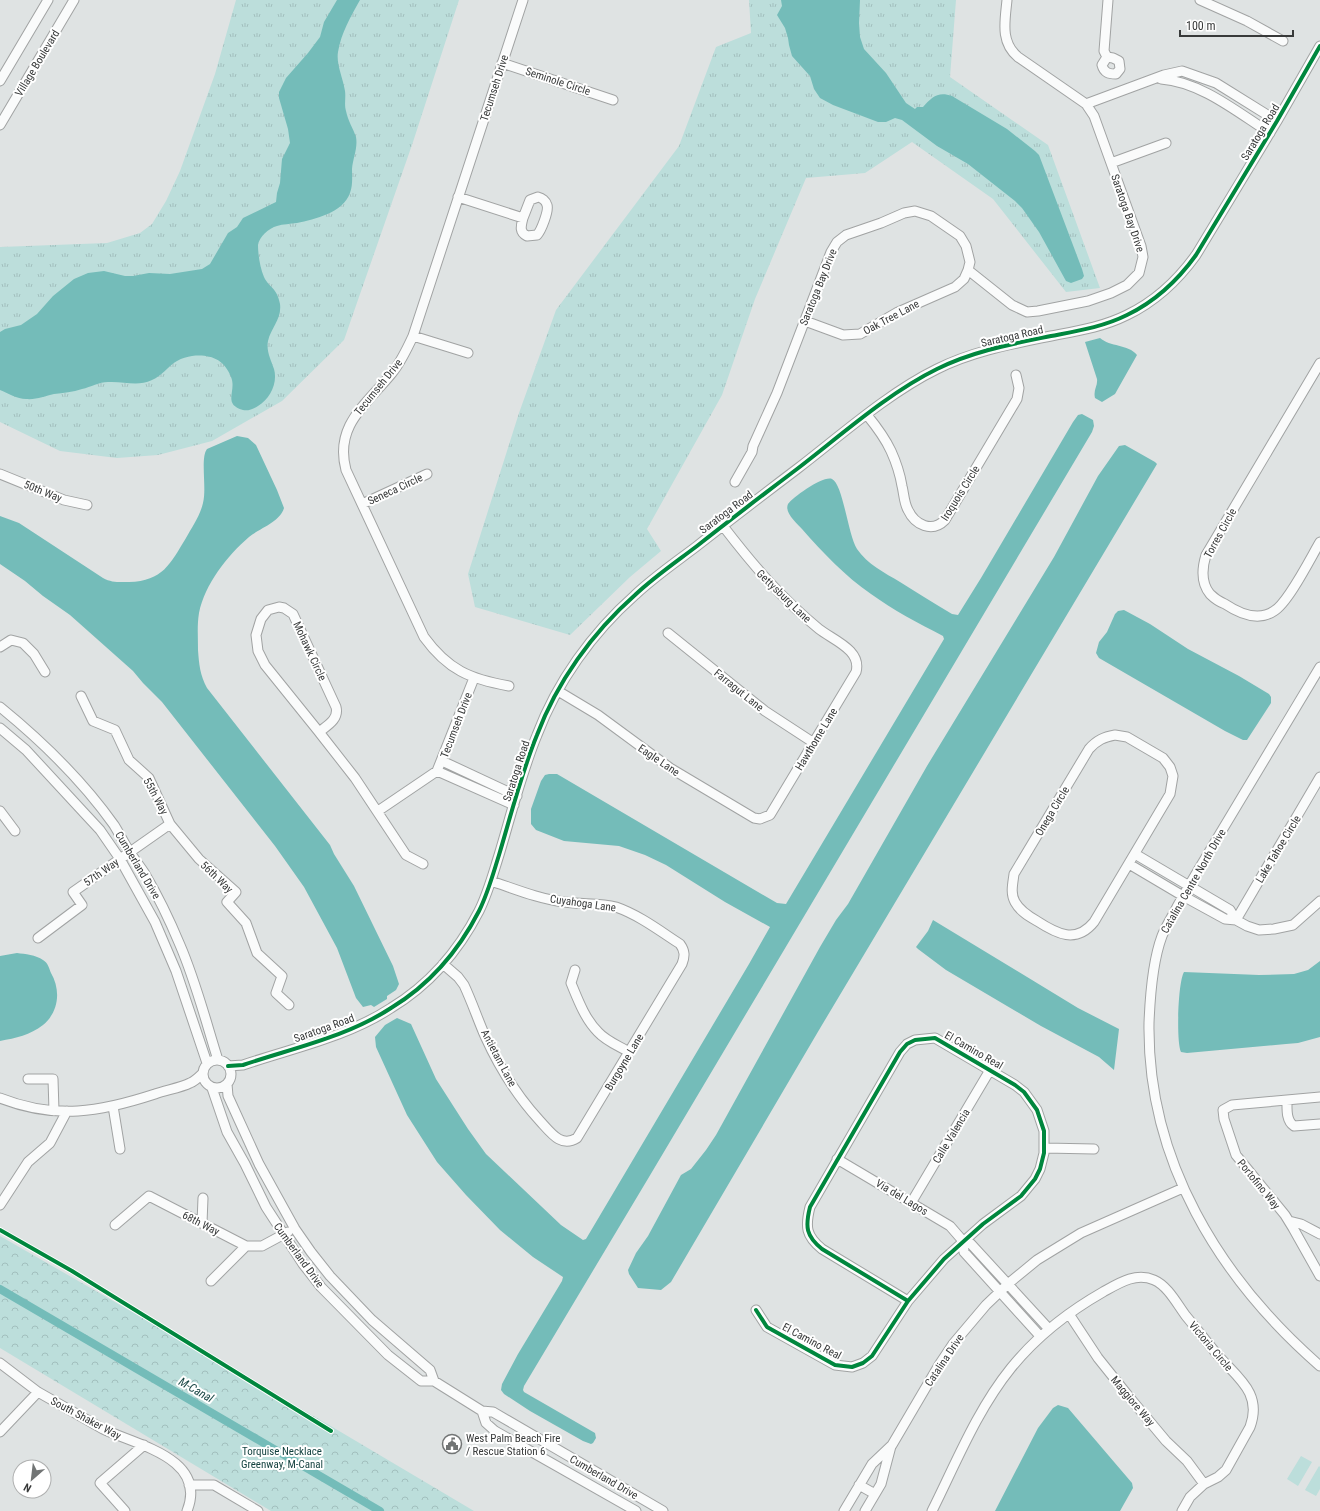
<svg xmlns="http://www.w3.org/2000/svg" width="1320" height="1511" viewBox="0 0 1320 1511" font-family="'Roboto Condensed',sans-serif">
<style>
.grass{fill:url(#grass-tufts)}
.park{fill:url(#park-crowns)}
.pitch{fill:#bcdedb}
.water{fill:#74bcb9}
.lines{fill:none;stroke-linecap:round;stroke-linejoin:round}
.canal{stroke:#74bcb9;stroke-width:8}
.minor-casing{stroke:#a1a3a3;stroke-width:11}
.minor{stroke:#fafbfb;stroke-width:9}
.cycleway-casing{stroke:#fff;stroke-width:6}
.cycleway{stroke:#00873e;stroke-width:4}
.labels{text-anchor:middle;stroke-width:4;stroke-linejoin:round;paint-order:stroke}
.street-label{font-size:11px;fill:#383a3a;stroke:#fff}
.poi-label{font-size:11px;fill:#383a3a;stroke:#fff;text-anchor:start}
.park-label{font-size:11px;fill:#103f3d;stroke:#fff}
.water-label{font-size:12px;font-style:italic;fill:#1a4745;stroke:#fff}
</style>
<defs>
<pattern id="grass-tufts" width="24" height="20" patternUnits="userSpaceOnUse"><rect width="24" height="20" fill="#bcdedb"/><path d="M3 7l-1-3M5 7V3M7 7l1-3M15 17l-1-3M17 17v-4M19 17l1-3" fill="none" stroke="#a2bfbd"/></pattern>
<pattern id="park-crowns" width="20" height="18" patternUnits="userSpaceOnUse"><rect width="20" height="18" fill="#bcdedb"/><path d="M2 6a3 3 0 1 1 6 0M12 15a3 3 0 1 1 6 0" fill="none" stroke="#a2bfbd"/></pattern>
</defs>
<rect width="100%" height="100%" fill="#dfe3e3"/>
<path class="grass" d="M236,0h223l-46,142 -69,198 -62,61 -70,40 -54,14 -41,3 -57,-7 -60,-29v-175l107,-4 33,-10 12,-9 14,-23 14,-30 35,-97z
M749,0h207l-6,77 98,68 52,143 -34,4 -73,-93 -81,-57 -47,31 -59,5 -51,121 -33,96 -75,134 14,22 -31,26 -60,58 -95,-28 -7,-33 51,-161 37,-103 123,-164 37,-99 35,-14z"/>
<path class="park" d="M0,1236l329,189 145,86h-203l-271,-163z"/>
<path class="pitch" d="M1301,1456l11,6 -14,24 -11,-7z
M1319,1466l1,1v22l-4,7 -11,-6z"/>
<path class="water" d="M337,0h23c-9,16 -19,33 -22,52 -2,12 5,26 7,39 1,7 -1,13 1,20 2,10 7,17 10,26 2,11 -3,21 -4,32 0,8 1,16 -2,24 -7,20 -35,26 -53,30 -7,1 -14,1 -20,3 -8,2 -18,11 -19,19 0,9 2,23 6,32 5,11 13,10 16,27 2,15 -9,24 -12,37 -2,10 3,19 6,28 4,14 -4,30 -16,37 -5,3 -10,5 -15,4 -21,-6 -6,-19 -12,-33 -7,-18 -21,-23 -39,-21 -5,1 -10,2 -15,5 -9,5 -15,15 -25,19 -15,7 -28,1 -44,2 -9,0 -17,5 -26,7 -9,3 -19,4 -28,5 -9,2 -18,6 -28,5 -9,0 -18,-6 -26,-9v-58l5,-3 16,-4 16,-11 16,-18 21,-17 14,-6 16,-2 21,5h8l16,-3 21,1 32,-5 8,-5 18,-31 9,-6 6,-9 33,-16 1,-9 3,-10 2,-24 8,-16 -2,-14 -9,-31v-6l7,-14 22,-25 12,-16 4,-15z
M781,0h79l-1,23 1,14 4,12 22,24 20,30 9,6 2,-2h6c9,-10 15,-16 29,-11l55,33 28,22 4,4 43,114 2,7 -2,3 -11,4 -5,-2 -27,-49 -17,-24 -7,-7 -47,-37 -31,-18 -35,-26 -7,-2 -9,4h-8l-45,-17 -13,-7 -6,-9 -4,-13 -18,-20 -3,-11 -1,-7 -3,-10 -8,-13 5,-9z
M1100,338c10,9 28,6 37,17l-22,39 -13,8 -7,-4c-2,-8 3,-12 2,-19l-12,-37z
M1082,414l11,6 1,6 -2,6 -440,740 -128,214 -1,4 1,2 71,41 1,5 -3,5 -2,1 -8,-3 -53,-30 -26,-17 -3,-4 1,-6 16,-30 44,-73 1,-4 -30,-20 -33,-27 -34,-35 -29,-33 -30,-47 -31,-68 -1,-10 10,-12 12,-7 14,6 25,55 32,50 18,25 75,71 22,15 3,-1 163,-275 21,-37 -45,-25 -59,-37 -21,-10 -26,-9 -55,-5 -28,-11 -5,-6v-15l10,-28 4,-6 4,-1h8l220,129 9,1 158,-265 -1,-3c-25,-13 -50,-26 -72,-42 -26,-18 -48,-41 -69,-65 -5,-6 -18,-16 -14,-25 5,-7 36,-29 44,-25 11,5 16,56 25,70 10,15 28,24 43,33 17,11 34,21 52,32l6,1 23,-37 92,-156 5,-7z
M237,436l11,2 8,7 21,45 7,18c-4,14 -24,20 -35,29 -22,19 -44,47 -50,76 -2,12 -1,24 -1,37 1,14 2,25 9,38l123,157 4,9 20,32 39,80 6,18 -3,6 -9,6v3l-13,8 -3,-2 -8,2 -7,-9 -19,-50 -33,-61 -29,-41 -113,-144 -19,-19 -10,-12 -63,-56 -27,-19 -18,-15 -25,-17v-48l19,7 84,55c9,5 17,4 26,4 34,-1 41,-18 57,-44 6,-11 14,-22 17,-35 4,-15 -3,-45 4,-54z
M1125,445l30,17 2,2 -338,566 -148,252 -10,8 -23,-2 -9,-14 -1,-4 8,-17 12,-17 33,-61 10,-6 15,-19 10,-15 104,-188 16,-27 12,-16 79,-138 127,-209 44,-81 21,-30z
M1124,610l26,14 38,25 51,27 30,18 2,3v6l-24,37h-4l-18,-9 -126,-73 -3,-5 3,-11 8,-10 8,-18 3,-3z
M933,920l145,88 41,21 -5,41 -15,-13 -58,-31 -95,-56 -28,-21 -2,-2 12,-16z
M17,953c8,1 19,2 26,7 5,3 6,8 8,13 10,17 8,39 -8,52 -13,10 -27,13 -43,16v-85z
M1320,961v76l-22,6 -12,1 -99,9 -6,-1c-5,-10 -3,-70 3,-80l75,3 35,-1 14,-4z
M1058,1405l10,3 64,75 1,5 -13,23h-125l43,-83 15,-20z"/>
<g class="lines">
<path class="canal" d="M0,1289l380,222"/>
<defs>
<path id="minor" d="M1007,0c-2,21 -7,42 11,57l68,47 78,-29 18,-4 34,12 61,38
M1200,0l47,21 36,20
M1107,57l-3,-6 4,-51
M1107,57l6,1 6,3 1,8 -4,5c-7,0 -12,-1 -14,-9z
M502,63l111,37
M1161,79c40,3 76,33 109,54
M0,81l48,-81
M0,125l74,-125
M1111,163l55,-20
M458,197l65,21 7,-18 8,-3c4,1 8,4 9,8 2,6 -6,26 -10,30l-10,1c-8,-4 -6,-10 -4,-18
M968,270l44,35 15,7 11,-1 50,-10 23,-8 16,-8 12,-12 4,-16 -2,-11 -47,-130 -8,-12
M413,336l55,17
M1320,363l-114,192c-4,13 -5,28 4,39 4,4 10,8 15,10 15,10 33,18 49,7 14,-8 36,-52 46,-69
M867,415c9,11 18,23 24,36 5,11 9,23 11,35 2,8 2,17 6,24 7,15 24,23 37,10l72,-121 2,-11 -3,-13
M0,474l64,26 23,5
M735,482l17,-30 1,-6 24,-53 54,-141 6,-10 9,-7 35,-12 23,-10 11,-2 16,5 29,20 6,10 4,16 -2,8 -4,9 -9,8 -57,25 -38,22 -17,1 -38,-14
M362,504l65,-30
M279,607l5,1 9,6 43,93c3,12 -8,18 -17,25l-54,-67 -7,-14 -2,-16 5,-16 7,-9z
M668,633l97,78 49,32
M0,647l11,-7 12,3 11,11 11,18
M1320,667c-35,58 -70,116 -105,175 -13,22 -26,43 -38,65 -5,10 -11,19 -15,29 -9,24 -12,61 -13,87 -2,137 70,255 171,343
M509,686c-39,-7 -61,-16 -85,-49l-78,-167c-12,-45 21,-66 46,-97 9,-11 15,-24 21,-37l110,-336
M558,691l40,24 72,53 84,50 6,1 10,-4 86,-143c6,-22 -23,-32 -37,-43 -39,-32 -66,-64 -96,-103
M81,696l12,25 22,9 14,30 20,18 21,46 29,35 37,33 -9,10 19,21 11,30 25,23 -6,17 13,12
M0,707c43,35 82,73 114,118 5,8 10,18 15,26 5,8 11,15 16,23 13,22 25,47 35,71 16,37 26,77 38,115
M0,728l26,22 61,66 13,14 20,29 35,63 21,49 31,92
M319,732l36,46 51,77 17,9
M1115,735l12,2 36,21 7,9 3,9 -3,18 -76,128c-18,22 -37,12 -57,-1 -9,-5 -17,-10 -22,-19 -5,-9 -2,-19 -1,-28l75,-125c8,-9 15,-12 26,-14z
M442,761l75,35
M437,771l77,34
M0,811l15,20
M378,811l59,-40 37,-93
M1135,854l95,56 6,10
M1129,864l54,32 42,23 11,1 11,6 12,4 15,-1 19,-4 27,-24
M1236,920l84,-143
M38,938l44,-33 -9,-13 97,-68
M443,964l15,13 6,8c8,17 14,35 21,51 14,31 33,61 55,85 11,12 21,27 37,17l105,-174c3,-8 3,-13 -2,-20 -20,-13 -41,-29 -64,-37 -17,-5 -34,-2 -52,-5 -25,-3 -49,-13 -73,-21
M575,970l-4,13c7,17 14,36 27,49 8,9 21,14 31,20
M203 1074a14 14 0 1 1 28 0a14 14 0 1 1-28 0Z
M228,1066l15,-1c50,-17 104,-28 148,-57 38,-23 68,-58 88,-97 9,-18 14,-37 20,-56 12,-40 22,-81 38,-120 20,-53 55,-102 98,-140 19,-18 41,-33 62,-49 33,-26 67,-52 100,-77 43,-33 91,-76 140,-100 36,-18 75,-25 114,-33 26,-5 52,-9 76,-21 29,-14 51,-35 69,-60l81,-134 43,-75
M28,1079h25l1,32
M227,1084l1,12 31,68 36,65 16,23 19,24 42,44 58,50 4,11
M212,1088l15,44 18,32 21,43 37,57 18,23 67,68 33,26h13l48,30 11,1 170,99
M1320,1097l-88,8 -9,5 1,9 12,36 49,60 8,13 27,48
M0,1098c56,22 100,14 155,-4 11,-4 25,-6 35,-11 5,-2 9,-6 12,-9
M1287,1100c0,9 -1,21 7,26l26,-2
M113,1106l7,43
M1045,1148l49,1
M837,1159l113,67 13,15 8,3 78,85
M911,1203l79,-133
M0,1205l28,-43 22,-19 17,-32
M1289,1221l12,3 19,10
M202,1223l1,-25
M115,1225l34,-29 97,50h16l26,-14
M963,1241l1,11 76,84
M211,1281l35,-35
M756,1310l11,17 68,38 17,2 11,-4 9,-7 36,-55 36,-42 39,-35 38,-28 14,-17 5,-10 4,-16v-22l-7,-21 -13,-18 -9,-7 -80,-47 -20,2 -8,4 -7,8 -90,155c-5,20 -4,29 12,42l86,52
M1069,1314l29,44 32,40 36,43 21,20 17,23
M0,1363l38,29 65,37c33,16 105,29 84,82
M482,1411l4,12 9,8 141,80
M0,1432l38,-40
M189,1485h25l44,26
M859,1485l16,9
M125,1511l-25,-28 44,-38
M844,1511l28,-47 20,-19 47,-80 14,-21 33,-39 23,-22 28,-23 44,-27 102,-45
M865,1511l16,-27 10,-38
M932,1511c24,-48 45,-101 79,-143 25,-31 57,-56 92,-76 16,-9 33,-20 51,-12 14,6 23,24 32,36 10,12 20,25 30,37 20,24 47,39 34,74l-24,43 -8,7 -14,7 -14,13 -8,14"/>
</defs>
<use href="#minor" class="minor-casing"/>
<use href="#minor" class="minor"/>
<defs>
<path id="cycleway" d="M228,1066l15,-1c50,-17 104,-28 148,-57 38,-23 68,-58 88,-97 9,-18 14,-37 20,-56 12,-40 22,-81 38,-120 20,-53 55,-102 98,-140 19,-18 41,-33 62,-49 33,-26 67,-52 100,-77 43,-33 91,-76 140,-100 36,-18 75,-25 114,-33 26,-5 52,-9 76,-21 29,-14 51,-35 69,-60l81,-134 43,-75
M0,1230l72,41 259,160
M756,1310l11,17 68,38 17,2 11,-4 9,-7 36,-55 36,-42 39,-35 38,-28 14,-17 5,-10 4,-16v-22l-7,-21 -13,-18 -9,-7 -80,-47 -20,2 -8,4 -7,8 -90,155c-5,20 -4,29 12,42l86,52"/>
</defs>
<use href="#cycleway" class="cycleway-casing"/>
<use href="#cycleway" class="cycleway"/>
</g>
<defs>
<symbol id="civic-ring" viewBox="-11 -11 22 22"><circle r="9.5" fill="#fff" stroke="#727575" stroke-width="1.5"/><path d="M-.6-6.5H3V-4.5H.6V-3L4-1V1h2V6H-6V1h2V-1L-.6-3ZM-1.2 2.5V6h2.4V2.5Z" fill="#727575"/></symbol>
</defs>
<g fill-rule="evenodd">
<use href="#civic-ring" x="441" y="1433" width="22" height="22"/>
</g>
<g class="labels">
<g class="street-label">
<text transform="translate(37 63) rotate(-59)" y="4">Village Boulevard</text>
<text transform="translate(558 81) rotate(18)" y="4">Seminole Circle</text>
<text transform="translate(494 88) rotate(-72)" y="4">Tecumseh Drive</text>
<text transform="translate(1260 132) rotate(-59)" y="4">Saratoga Road</text>
<text transform="translate(1128 213) rotate(71)" y="4">Saratoga Bay Drive</text>
<text transform="translate(818 287) rotate(-68)" y="4">Saratoga Bay Drive</text>
<text transform="translate(891 317) rotate(-28)" y="4">Oak Tree Lane</text>
<text transform="translate(1012 336) rotate(-13)" y="4">Saratoga Road</text>
<text transform="translate(378 387) rotate(-51)" y="4">Tecumseh Drive</text>
<text transform="translate(395 489) rotate(-25)" y="4">Seneca Circle</text>
<text transform="translate(43 491) rotate(22)" y="4">50th Way</text>
<text transform="translate(960 493) rotate(-58)" y="4">Iroquois Circle</text>
<text transform="translate(726 512) rotate(-37)" y="4">Saratoga Road</text>
<text transform="translate(1220 533) rotate(-61)" y="4">Torres Circle</text>
<text transform="translate(784 596) rotate(44)" y="4">Gettysburg Lane</text>
<text transform="translate(310 651) rotate(65)" y="4">Mohawk Circle</text>
<text transform="translate(739 690) rotate(39)" y="4">Farragut Lane</text>
<text transform="translate(456 725) rotate(-69)" y="4">Tecumseh Drive</text>
<text transform="translate(816 739) rotate(-59)" y="4">Hawthorne Lane</text>
<text transform="translate(659 760) rotate(34)" y="4">Eagle Lane</text>
<text transform="translate(516 771) rotate(-72)" y="4">Saratoga Road</text>
<text transform="translate(156 796) rotate(62)" y="4">55th Way</text>
<text transform="translate(1052 811) rotate(-59)" y="4">Onega Circle</text>
<text transform="translate(1278 849) rotate(-59)" y="4">Lake Tahoe Circle</text>
<text transform="translate(138 865) rotate(59)" y="4">Cumberland Drive</text>
<text transform="translate(101 872) rotate(-35)" y="4">57th Way</text>
<text transform="translate(217 877) rotate(44)" y="4">56th Way</text>
<text transform="translate(1193 881) rotate(-60)" y="4">Catalina Centre North Drive</text>
<text transform="translate(583 903) rotate(8)" y="4">Cuyahoga Lane</text>
<text transform="translate(324 1028) rotate(-20)" y="4">Saratoga Road</text>
<text transform="translate(974 1050) rotate(30)" y="4">El Camino Real</text>
<text transform="translate(499 1058) rotate(62)" y="4">Antietam Lane</text>
<text transform="translate(624 1062) rotate(-59)" y="4">Burgoyne Lane</text>
<text transform="translate(951 1136) rotate(-59)" y="4">Calle Valencia</text>
<text transform="translate(1259 1184) rotate(51)" y="4">Portofino Way</text>
<text transform="translate(902 1197) rotate(31)" y="4">Via del Lagos</text>
<text transform="translate(201 1223) rotate(27)" y="4">68th Way</text>
<text transform="translate(299 1255) rotate(54)" y="4">Cumberland Drive</text>
<text transform="translate(812 1341) rotate(28)" y="4">El Camino Real</text>
<text transform="translate(1211 1346) rotate(50)" y="4">Victoria Circle</text>
<text transform="translate(944 1360) rotate(-56)" y="4">Catalina Drive</text>
<text transform="translate(1133 1401) rotate(50)" y="4">Maggiore Way</text>
<text transform="translate(86 1418) rotate(28)" y="4">South Shaker Way</text>
<text transform="translate(604 1477) rotate(30)" y="4">Cumberland Drive</text>
</g>
<g class="poi-label">
<text x="466" y="1442">West Palm Beach Fire<tspan x="466" dy="13">/ Rescue Station 6</tspan></text>
</g>
<g class="park-label">
<text x="282" y="1455">Torquise Necklace<tspan x="282" dy="13">Greenway, M-Canal</tspan></text>
</g>
<g class="water-label">
<text transform="translate(196 1390) rotate(30)" y="4">M-Canal</text>
</g>
</g>
<g transform="translate(32 1479) rotate(208)"><circle r="19" fill="#ffffff" stroke="#afb0b0"/>
<path d="M0-3L7 15L0 10L-7 15Z" fill="#727575"/>
<text y="-6" font-size="11" font-weight="bold" text-anchor="middle" fill="#383a3a">N</text>
</g>
<path d="M1180 30v6h113v-6" fill="none" stroke="#383a3a" stroke-width="2"/>
<text x="1186" y="30" font-size="12" fill="#383a3a" stroke="#ffffff" stroke-width="3" paint-order="stroke">100 m</text>
</svg>
